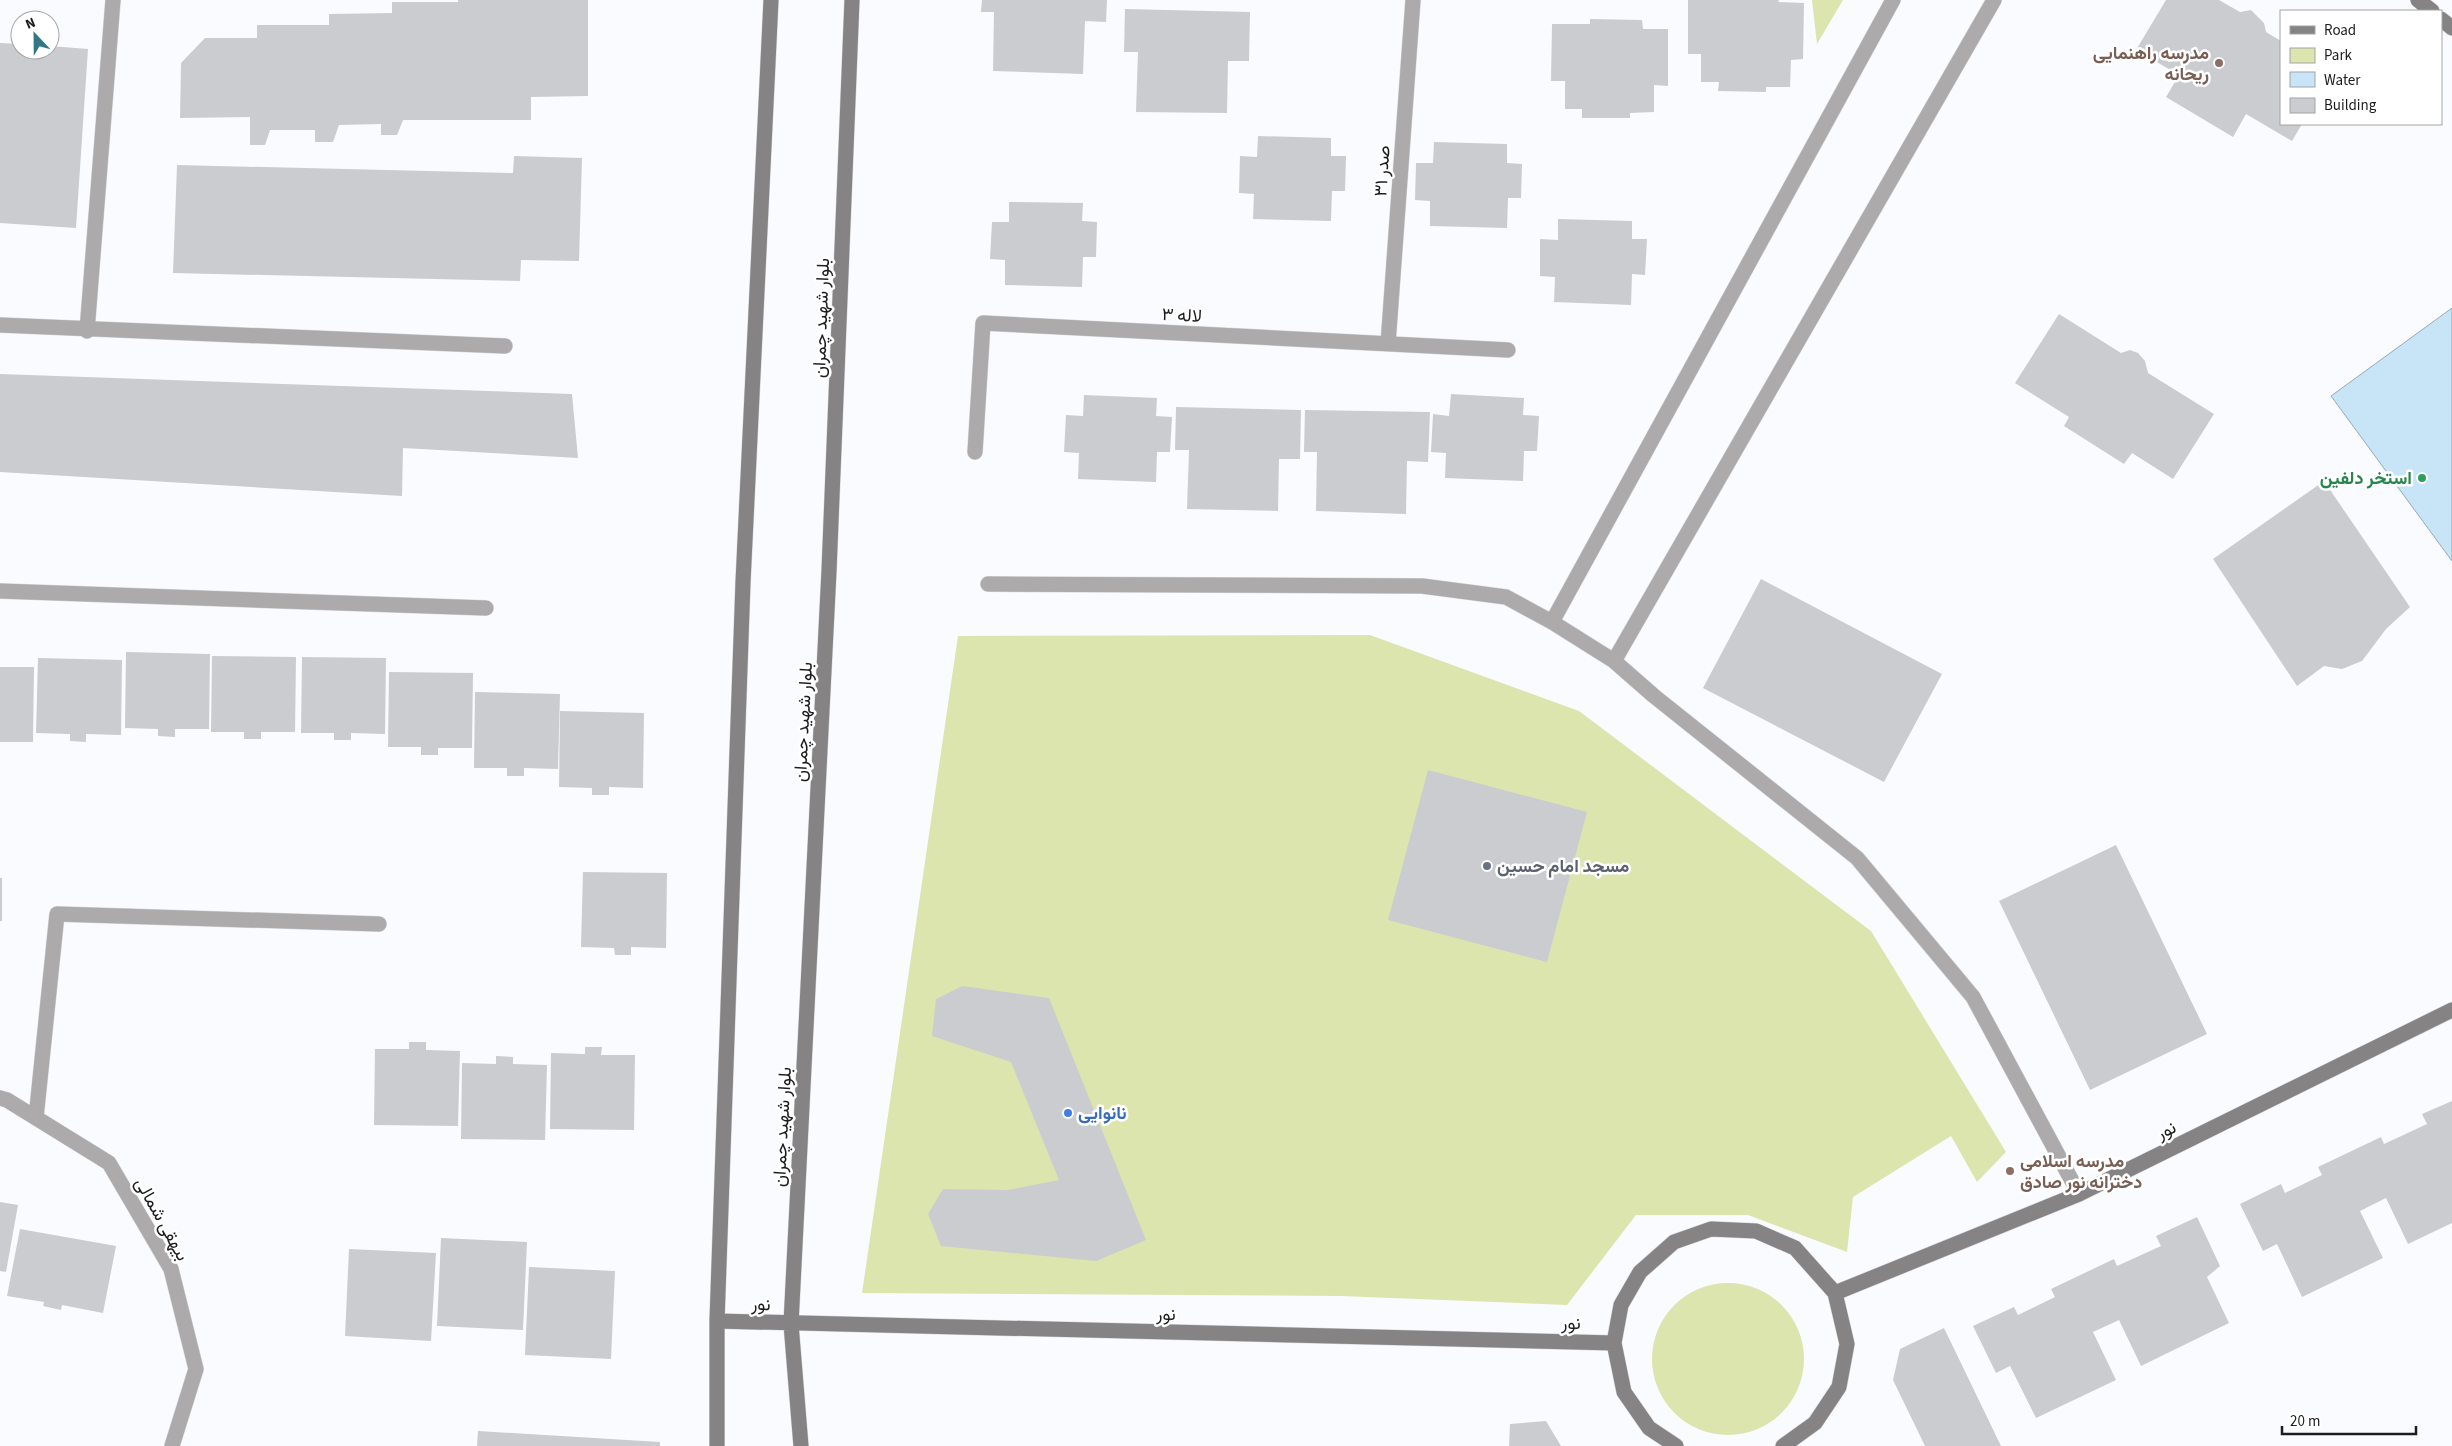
<svg xmlns="http://www.w3.org/2000/svg" width="2452" height="1446" viewBox="0 0 2452 1446" font-family="'Source Sans 3',Vazirmatn,sans-serif">
<style>
.green{fill:#dce5ae}
.water{fill:#c8e5f7;stroke:#94a9b6}
.building{fill:#caccd0}
.lines{fill:none;stroke-linecap:round;stroke-linejoin:round}
.street-casing{stroke:#d6d7db;stroke-width:16}
.secondary-casing{stroke:#d6d7db;stroke-width:16}
.street{stroke:#acaaaa;stroke-width:15}
.secondary{stroke:#858383;stroke-width:15}
.education-dot{fill:#8d6e63;stroke:#fff;stroke-width:2}
.leisure-dot{fill:#2e9e5b;stroke:#fff;stroke-width:2}
.worship-dot{fill:#6b7280;stroke:#fff;stroke-width:2}
.shop-dot{fill:#3f7fe0;stroke:#fff;stroke-width:2}
.labels{text-anchor:middle;stroke-width:5;stroke-linejoin:round;paint-order:stroke}
.education-label{font-size:18px;font-weight:bold;fill:#785e54;stroke:#fff;text-anchor:end}
.street-label{font-size:18px;fill:#1c1c1e;stroke:#fff}
.leisure-label{font-size:18px;font-weight:bold;fill:#27864d;stroke:#fff;text-anchor:end}
.worship-label{font-size:18px;font-weight:bold;fill:#5b616d;stroke:#fff;text-anchor:start}
.shop-label{font-size:18px;font-weight:bold;fill:#366cbe;stroke:#fff;text-anchor:start}
</style>
<rect width="100%" height="100%" fill="#f9fbff"/>
<path class="green" d="M1812,0h31l-26,44z
M1370,635l209,76 292,220 135,221 -29,30 -26,-46 -98,61 -6,55 -99,-37h-112l-69,90 -226,-9 -479,-3 96,-657z
M1652 1359a76 76 0 1 1 152 0a76 76 0 1 1-152 0Z"/>
<path class="water" d="M2452,308v253l-121,-165z"/>
<path class="building" d="M458,0h130v96l-57,1v23h-128l-6,15h-16v-11l-42,1 -6,17h-18v-12h-45l-5,15h-15v-28l-70,1 1,-55 24,-25h52v-13h72v-11l63,-1v-11h66z
M982,0h125l-1,22 -21,-1 -2,53 -90,-3 1,-59h-13z
M1688,0h91l-1,2 26,1 -1,56 -12,1 -1,27h-24v5l-48,-1 1,-9h-18v-28h-13z
M2166,0h53l21,12 11,-2 13,13 2,9 15,9v83h21l-10,17 -46,-27 -13,23 -67,-40 13,-22 -43,-25z
M1125,9l125,3 -1,49h-21l-1,52 -91,-1 2,-60h-14z
M1590,19l52,1 1,9h25v57l-14,-1v27l-24,1v5h-48v-9h-17v-28h-14l1,-57h38z
M0,43l20,1v6h30v-4l38,3 -12,179 -76,-5z
M1258,136l73,2v18h15l-1,35h-13l-1,30 -78,-2 1,-25 -15,-1 1,-37 17,1z
M1434,142l73,2v19l15,1 -1,34h-13l-1,30 -77,-2v-25l-15,-1 1,-37h17z
M514,156l68,2 -3,103 -58,-1 -1,21 -347,-8 4,-108 336,8z
M1009,202l74,1 -1,18 15,1 -1,35h-13l-1,30 -77,-2v-25l-15,-1 2,-37h17z
M1558,219l74,2v18h15l-2,36 -13,-1 -1,31 -77,-3 1,-25 -15,-1v-37l18,1z
M2059,314l62,39 9,-3 8,3 7,8 3,12 66,41 -41,65 -41,-26 -8,11 -60,-38 5,-9 -54,-34z
M0,374l572,20 6,64 -175,-10 -1,48 -402,-24z
M1451,394l73,4 -1,17 16,1 -2,35h-13l-1,30 -78,-3 1,-25 -15,-1 2,-38 16,2z
M1084,395l73,3 -1,18 16,1 -2,35h-13l-1,30 -78,-3 1,-26 -15,-1 2,-37 17,1z
M1176,407l125,3 -1,49h-21l-1,52 -91,-2 2,-59h-14z
M1305,410l125,2 -2,50 -21,-1 -1,53 -90,-3 1,-59h-13z
M2324,481l86,126 -24,22 -24,32 -20,8 -18,-3 -27,20 -84,-127z
M1761,579l181,95 -58,108 -181,-94z
M126,652l84,2 -1,75h-34v8l-17,-1v-7l-33,-1z
M212,656l84,1 -1,75h-34v7h-17v-7h-33z
M302,657l84,1 -1,76 -34,-1v7h-17v-7h-33z
M38,658l84,2 -1,75 -35,-1v8l-16,-1v-7l-34,-1z
M0,667h34l-1,75h-33z
M389,672l84,1 -1,75h-34v7h-17v-8h-33z
M475,692l85,2 -2,75 -34,-1v8h-17v-8h-33z
M560,711l84,2 -1,75 -34,-1v8h-17v-7l-33,-1z
M1428,770l159,42 -40,150 -159,-42z
M2116,845l91,189 -117,56 -91,-189z
M583,872l84,1 -1,75 -35,-1v8h-16l-1,-7 -33,-1z
M0,878h2v43h-2z
M962,986l87,12 97,242 -50,21 -155,-15 -13,-32 15,-25 65,1 51,-10 -48,-118 -79,-26 4,-37z
M409,1042h17v8l34,1 -2,75 -84,-1 1,-76h34z
M585,1047h17l-1,8h34l-1,75 -84,-1 1,-76 34,1z
M496,1056l17,1v7l34,1 -2,75 -84,-1 1,-76 34,1z
M2452,1101v122l-44,21 -22,-46 -26,13 23,47 -81,39 -25,-53 -14,7 -23,-47 41,-20 4,9 37,-18 -4,-8 63,-30 3,7 43,-20 -5,-10z
M0,1202l18,3 -12,67 -6,-1z
M2197,1217l23,49 -13,11 22,46 -88,43 -22,-46 -26,12 23,48 -80,38 -26,-52 -14,7 -23,-47 41,-19 4,8 37,-18 -4,-8 63,-30 3,7 44,-20 -5,-10z
M20,1229l96,17 -13,67 -41,-8 -1,5 -18,-4 1,-4 -37,-6z
M441,1238l86,4 -4,88 -86,-4z
M349,1249l87,4 -5,88 -86,-5z
M529,1267l86,4 -4,88 -86,-4z
M1944,1328l57,118h-76l-32,-66 7,-31z
M1546,1421l15,25h-52l1,-22z
M478,1431l182,11v4h-183z"/>
<g class="lines">
<defs>
<path id="street" d="M0,325l505,21
M87,331l26,-331
M1388,344l25,-344
M975,452l8,-129 525,27
M988,584l434,2 84,11 46,25 62,39 40,35 203,162 116,139 106,197
M0,591l486,17
M1552,622l341,-622
M1614,661l380,-661
M0,1098l7,2 102,63 62,106 25,100 -24,77
M36,1118l21,-204 322,10"/>
<path id="secondary" d="M2418,0l14,11
M2441,19l11,9
M1835,1293l244,-99 373,-184
M717,1321l897,22
M717,1446v-125l26,-739 28,-582
M801,1446l-10,-122 38,-753 23,-571
M1676,1446l-27,-18 -25,-36 -10,-49 7,-38 19,-33 34,-30 37,-13 45,2 39,17 40,45 12,51 -8,43 -24,36 -32,23"/>
</defs>
<use href="#street" class="street-casing"/>
<use href="#secondary" class="secondary-casing"/>
<use href="#street" class="street"/>
<use href="#secondary" class="secondary"/>
</g>
<g class="education-dot">
<circle cx="2219" cy="63" r="5"/>
<circle cx="2010" cy="1171" r="5"/>
</g>
<circle class="leisure-dot" cx="2422" cy="478" r="5"/>
<circle class="worship-dot" cx="1487" cy="866" r="5"/>
<circle class="shop-dot" cx="1068" cy="1113" r="5"/>
<g class="labels">
<g class="education-label">
<text x="2209" y="59">مدرسه راهنمایی<tspan x="2209" dy="21">ریحانه</tspan></text>
<text x="2020" y="1167" text-anchor="start">مدرسه اسلامی<tspan x="2020" dy="21">دخترانه نور صادق</tspan></text>
</g>
<g class="street-label">
<text transform="translate(1382 171) rotate(-86)" y="6">صدر ۳۱</text>
<text transform="translate(1182 315) rotate(3)" y="6">لاله ۳</text>
<text transform="translate(821 318) rotate(-88)" y="6">بلوار شهید چمران</text>
<text transform="translate(803 722) rotate(-87)" y="6">بلوار شهید چمران</text>
<text transform="translate(782 1127) rotate(-87)" y="6">بلوار شهید چمران</text>
<text transform="translate(2166 1130) rotate(-26)" y="6">نور</text>
<text transform="translate(162 1219) rotate(61)" y="6">بیهقی شمالی</text>
<text transform="translate(761 1304) rotate(2)" y="6">نور</text>
<text transform="translate(1166 1314) rotate(1)" y="6">نور</text>
<text transform="translate(1571 1323) rotate(1)" y="6">نور</text>
</g>
<g class="leisure-label">
<text x="2412" y="484">استخر دلفین</text>
</g>
<g class="worship-label">
<text x="1497" y="872">مسجد امام‌ حسین</text>
</g>
<g class="shop-label">
<text x="1078" y="1119">نانوایی</text>
</g>
</g>
<rect x="2280" y="10" width="162" height="115" fill="#ffffff" stroke="#a4a4a5"/>
<rect x="2290" y="26" width="25" height="8" fill="#858383" stroke="#a4a4a5"/>
<text x="2324" y="35" font-size="15" fill="#1c1c1e">Road</text>
<rect x="2290" y="48" width="25" height="15" fill="#dce5ae" stroke="#a4a4a5"/>
<text x="2324" y="60" font-size="15" fill="#1c1c1e">Park</text>
<rect x="2290" y="72" width="25" height="15" fill="#c8e5f7" stroke="#a4a4a5"/>
<text x="2324" y="85" font-size="15" fill="#1c1c1e">Water</text>
<rect x="2290" y="98" width="25" height="15" fill="#caccd0" stroke="#a4a4a5"/>
<text x="2324" y="110" font-size="15" fill="#1c1c1e">Building</text>
<g transform="translate(35 35) rotate(338)"><circle r="24" fill="#ffffff" stroke="#a4a4a5"/>
<path d="M0-4L9 19L0 12L-9 19Z" fill="#317883"/>
<text y="-8" font-size="14" font-weight="bold" text-anchor="middle" fill="#1c1c1e">N</text>
</g>
<path d="M2282 1426v8h134v-8" fill="none" stroke="#1c1c1e" stroke-width="2.5"/>
<text x="2290" y="1426" font-size="15" fill="#1c1c1e" stroke="#ffffff" stroke-width="4" paint-order="stroke">20 m</text>
</svg>
